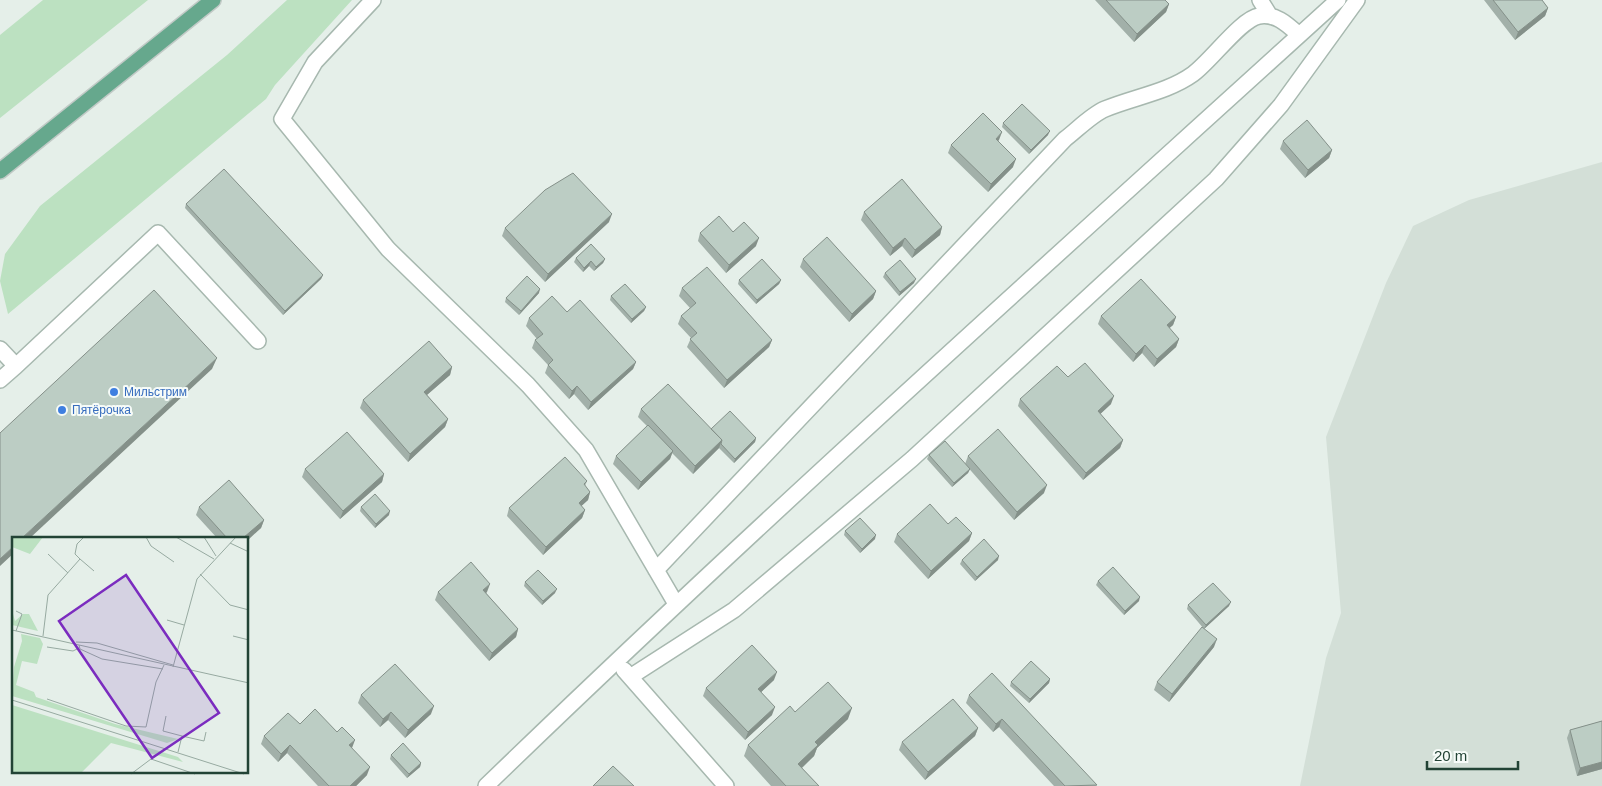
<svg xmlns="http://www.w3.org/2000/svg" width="1602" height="786" viewBox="0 0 1602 786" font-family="Arial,sans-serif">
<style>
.built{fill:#d3dfd7}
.green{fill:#bce1c1}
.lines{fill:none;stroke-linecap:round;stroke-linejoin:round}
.minor-casing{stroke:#a7b8af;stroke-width:18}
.major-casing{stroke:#c1cac6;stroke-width:18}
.minor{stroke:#fff;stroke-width:15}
.major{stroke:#66a88d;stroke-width:15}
.wall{fill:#a2b0a9}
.shaded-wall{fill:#849089}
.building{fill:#bccdc4;stroke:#849089}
.shop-dot{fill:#3f7fe0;stroke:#f6fbf8;stroke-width:2}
.labels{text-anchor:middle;stroke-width:4;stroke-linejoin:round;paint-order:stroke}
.shop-label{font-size:12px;fill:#366cbe;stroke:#f6fbf8;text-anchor:start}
.inset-road{fill:none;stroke:#97aaa1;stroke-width:1}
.view{fill:#7b2cbf;fill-opacity:0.15;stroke:#7b2cbf;stroke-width:2.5}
.inset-edge{fill:none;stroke:#224335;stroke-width:2.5}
</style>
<rect width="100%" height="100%" fill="#e5efe9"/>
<path class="built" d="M1602,162v624h-302l26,-128 15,-45 -15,-176 60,-154 27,-57 56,-26z"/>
<path class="green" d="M43,0h105l-148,118v-83z
M287,0h65l-77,85 -9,14 -258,215 -8,-33 5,-27 35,-48 187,-151z"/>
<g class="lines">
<defs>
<path id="minor" d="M373,0l-58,62 -33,57 106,130 140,136 58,65 90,154
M1260,0l10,16
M0,349l16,17 142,-133 100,108
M0,380l16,-14
M656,570l409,-431c12,-9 26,-24 40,-30 29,-12 63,-17 88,-35 18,-13 48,-55 66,-58 17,-3 29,9 40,19
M624,670l102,116
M630,677l104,-67 178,-151 304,-280 65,-74 76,-105
M486,786c278,-269 566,-526 852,-786"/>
<path id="major" d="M0,171l213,-171"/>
</defs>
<use href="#minor" class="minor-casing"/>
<use href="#major" class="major-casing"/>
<use href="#minor" class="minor"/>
<use href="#major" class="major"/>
</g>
<path class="wall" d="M1095,0h70l4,4 -3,8 -32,30z
M1484,0h58l6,8 -3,8 -30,24z
M1003,123l45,12 -19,19 -27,-27z
M999,140l-1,1 15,26 -25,25 -40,-39 3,-8z
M1283,141l49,9 -3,8 -24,20 -25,-29z
M186,204l137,71 -2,4 -38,36 -98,-107z
M864,212l78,15 -2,8 -28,23 -10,-12 -12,10 -29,-36z
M609,222l-64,60 -43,-46 3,-8z
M733,232l23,14 -30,27 -28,-32 2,-8z
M576,258l29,1 -2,4 -9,8 -5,-5 -6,6 -9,-10z
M803,259l73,32 -3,8 -24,23 -49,-55z
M885,273l29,10 -15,13 -16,-19z
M739,280h42l-2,4 -23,20 -18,-20z
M682,288l90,52 -3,7 -45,41 -37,-41 4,-9 -13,-14 3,-8 9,-8 -11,-12z
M539,293l-20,22 -14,-13 1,-4z
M611,296l35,11 -2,4 -13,12 -21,-23z
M567,312l69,50 -3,7 -45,41 -14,-16 -5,5 -24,-26 3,-8 -16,-17 3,-8 2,-1 -11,-13 3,-8z
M1101,316l75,1 -3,8 -4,3 10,11 -3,8 -22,20 -12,-14 -9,9 -35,-38z
M452,367l-2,8 -23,20 21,24 -3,8 -37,35 -48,-54 3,-8z
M1068,377l43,27 -11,10 23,26 -3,8 -37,32 -65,-74 2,-7z
M641,409l70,20 45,9 -1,4 -21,21 -15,-15 -26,26 -21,-21 -2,6 -32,31 -25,-26 3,-8 31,-30 -9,-9z
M929,455l41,14 -2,4 -16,14 -25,-28z
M968,456l76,37 -30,27 -49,-56z
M305,469l79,5 -2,8 -42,37 -38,-42z
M587,481l-2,5 5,6 -2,8 -7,6 4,4 -3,8 -39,37 -36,-39 2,-8z
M199,507l65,13 -3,8 -13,10h-31l-21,-23z
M361,507l28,8 -14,13 -15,-17z
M948,524l24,9 -3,8 -41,38 -34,-37 3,-8z
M845,531l30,8 -15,14 -16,-18z
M962,560h36l-23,21 -15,-17z
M1098,581l41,20 -15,14 -28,-30z
M525,582l30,11 -13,12 -18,-19z
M438,592h49l-1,1 32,36 -2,8 -27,24 -54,-61z
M1188,605l41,1 -25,23 -17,-20z
M1214,647l-45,55 -15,-12 3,-8z
M1050,679l-1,4 -20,20 -19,-17 1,-4z
M774,680l-13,12 11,23 -27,25 -42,-44 3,-8z
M361,695l70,19 -26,24 -17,-18 -8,7 -22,-24z
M969,695l128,91h-43l-55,-59 -6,5 -27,-29z
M795,712l53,7 -31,29 -3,8 -12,12 17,18h-48l-27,-30 4,-11z
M1602,721v48l-25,7 -10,-38 3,-8z
M300,724l52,24 15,27 -11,11h-38l-31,-33 -9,9 -17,-18 3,-8z
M978,728l-3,8 -50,44 -26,-30 3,-8z
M391,755l30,8 -1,4 -13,11 -17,-19z"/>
<path class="shaded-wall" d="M1169,4l-3,8 -32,30 3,-8z
M1548,8l-3,8 -30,24 3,-8z
M1050,131l-2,4 -19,19 2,-4z
M1002,132l-3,8 -6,6 3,-7z
M1332,150l-3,8 -24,20 3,-8z
M1016,159l-3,8 -25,25 3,-8z
M612,214l-3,8 -64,60 3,-8z
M942,227l-2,8 -28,23 3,-8z
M759,238l-3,8 -30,27 3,-8z
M905,238l-3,8 -12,10 3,-8z
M605,259l-2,4 -9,8 2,-4z
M591,261l-2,5 -6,6 1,-4z
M323,275l-2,4 -38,36 2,-4z
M916,279l-2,4 -15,13 1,-4z
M781,280l-2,4 -23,20 1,-4z
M540,289l-1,4 -20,22 2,-4z
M876,291l-3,8 -24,23 3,-8z
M646,307l-2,4 -13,12 1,-4z
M1176,317l-3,8 -9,8 3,-8z
M1179,339l-3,8 -22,20 3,-8z
M772,340l-3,7 -45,41 3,-8z
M1145,345l-3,8 -9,9 3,-8z
M217,358l-5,11 -182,169h-8z
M636,362l-3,7 -45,41 3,-8z
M452,367l-2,8 -29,25 3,-8z
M577,386l-3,8 -5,5 3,-8z
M1114,396l-3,8 -16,15 3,-8z
M448,419l-3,8 -37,35 2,-8z
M756,438l-1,4 -21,21 1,-4z
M722,440l-3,8 -26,26 2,-8z
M1123,440l-3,8 -37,32 3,-7z
M673,451l-3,8 -32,31 3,-8z
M970,469l-2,4 -16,14 2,-4z
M384,474l-2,8 -42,37 3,-8z
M1047,485l-3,8 -30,27 3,-8z
M590,492l-2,8 -12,11 3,-8z
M585,510l-3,8 -39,37 3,-8z
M390,511l-1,4 -14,13 1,-4z
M264,520l-3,8 -13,12v-2h-5z
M972,533l-3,8 -41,38 3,-8z
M876,535l-1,4 -15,14 2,-4z
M14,546v7l-14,13v-7z
M999,556l-1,4 -23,21 2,-4z
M490,584l-3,8 -7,6 3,-8z
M557,589l-2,4 -13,12 1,-4z
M1140,597l-1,4 -15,14 1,-4z
M1231,602l-2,4 -25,23 2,-4z
M518,629l-2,8 -27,24 3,-8z
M1217,639l-3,8 -45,55 3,-8z
M777,672l-3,8 -18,17 2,-8z
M1050,679l-1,4 -20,20 1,-4z
M434,706l-3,8 -26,24 3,-8z
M775,707l-3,8 -27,25 3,-8z
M852,708l-4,11 -31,29 -3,8 -20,19 4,-11 17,-22z
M391,712l-3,8 -8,7 3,-8z
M1002,719l-3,8 -6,5 3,-8z
M978,728l-3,8 -50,44 3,-8z
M355,740l-3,8 -3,-3z
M290,745l-3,8 -9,9 3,-8z
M1602,762v7l-25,7 3,-8z
M421,763l-1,4 -13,11 2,-4z
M370,767l-3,8 -11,11h-6z"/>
<path class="building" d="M1106,0h59l4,4 -32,30z
M1493,0h49l6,8 -30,24z
M1022,104l28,27 -19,19 -28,-27z
M983,113l19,19 -6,7 20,20 -25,25 -40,-39z
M1307,120l25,30 -24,20 -25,-29z
M224,169l99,106 -38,36 -99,-107z
M573,173l39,41 -64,60 -43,-46 40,-38z
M902,179l40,48 -27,23 -10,-12 -12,10 -29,-36z
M719,216l14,16 11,-10 15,16 -30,27 -29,-32z
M827,237l49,54 -24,23 -49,-55z
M591,244l14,15 -9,8 -5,-6 -7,7 -8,-10z
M762,259l19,21 -24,20 -18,-20z
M900,260l16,19 -16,13 -15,-19z
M707,267l65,73 -45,40 -37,-41 7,-6 -16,-17 15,-13 -14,-15z
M527,276l13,13 -19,22 -15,-13z
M1141,279l35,38 -9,8 12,14 -22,20 -12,-14 -9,9 -35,-38z
M625,284l21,23 -14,12 -21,-23z
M154,290l63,68 -195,180h-8v8l-14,13v-126z
M552,296l15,16 13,-12 56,62 -45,40 -14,-16 -5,5 -24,-26 5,-5 -18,-20 8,-6 -14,-16z
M429,341l23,26 -28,25 24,27 -38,35 -47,-54z
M1085,363l29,33 -16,15 25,29 -37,33 -66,-74 37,-33 11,11z
M668,384l54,56 -27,26 -54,-57z
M730,411l26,27 -21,21 -14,-15 1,-4 -11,-11z
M648,425l25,26 -32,31 -25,-26z
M998,429l49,56 -30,27 -49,-56z
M347,432l37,42 -41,37 -38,-42z
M945,441l25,28 -16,14 -25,-28z
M565,457l22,24 -3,3 6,8 -11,11 6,7 -39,37 -37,-39z
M229,480l35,40 -21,18h-16l-28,-31z
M375,494l15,17 -14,13 -15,-17z
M930,504l18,20 8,-7 16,16 -41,38 -34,-37z
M860,518l16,17 -14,14 -17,-18z
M984,539l15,17 -22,21 -15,-17z
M471,562l19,22 -7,6 35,39 -26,24 -54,-61z
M1113,567l27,30 -15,14 -27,-30z
M538,570l19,19 -14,12 -18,-19z
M1213,583l18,19 -25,23 -18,-20z
M1202,627l15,12 -45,55 -15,-12z
M752,645l25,27 -19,17 17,18 -27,25 -42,-44z
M1031,661l19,18 -20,20 -19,-17z
M395,664l39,42 -26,24 -17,-18 -8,7 -22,-24z
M992,673l105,112 -32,1 -63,-67 -6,5 -27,-29z
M828,682l24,26 -37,34 3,3 -20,19 21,22h-33l-38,-41 42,-39 5,6z
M953,699l25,29 -50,44 -26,-30z
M315,709l22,23 5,-5 13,13 -6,5 21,22 -20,19h-21l-39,-41 -9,9 -17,-18 24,-23 12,11z
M1602,721v41l-22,6 -10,-38z
M403,743l18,20 -12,11 -18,-19z
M613,766l21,20h-41z"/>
<g class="shop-dot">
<circle cx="114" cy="392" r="5"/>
<circle cx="62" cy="410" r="5"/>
</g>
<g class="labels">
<g class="shop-label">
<text x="124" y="396">Мильстрим</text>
<text x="72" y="414">Пятёрочка</text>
</g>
</g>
<g transform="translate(12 537)">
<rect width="236" height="236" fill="#e5efe9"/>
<path d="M9,0h22l-13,17 -18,-7v-9zM0,73l3,11 8,-7h6l9,17 -26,-6zM9,97l19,4 3,6 -6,20 -15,-3 -6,24 18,7 2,5 79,27 63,15 -11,4 -155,-47 2,-29 8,-26zM0,168l166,52 5,5 -72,-19 -30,30h-69z" fill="#bce1c1"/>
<path class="inset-road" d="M134,0l5,9 23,16M164,0l38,22M192,0l12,19M218,6l19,9M36,17l20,19M68,22l-5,-5 2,-10 7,-7M188,37l30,31 19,5M155,83l17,5M0,93l237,53M4,94l6,-17 -6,-3M31,99l5,-41 32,-36 14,12M221,99l16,4M64,105l21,1 76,22M67,108l1,4 22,10 61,10M35,110l26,4 6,-3M161,130l24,-88 39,-42M35,162l79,27 20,1 10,-45 8,-17M0,163l232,74M154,179l-3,15 19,5 -4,16M170,199l22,5 2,-9M119,237l20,-15 44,15"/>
<path class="view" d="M114,38l93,138 -67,45 -93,-137z"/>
<rect width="236" height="236" class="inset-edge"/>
</g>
<path d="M1427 761v8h91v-8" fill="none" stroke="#224335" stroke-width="2.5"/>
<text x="1434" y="761" font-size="15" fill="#224335" stroke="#f6fbf8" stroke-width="4" paint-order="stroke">20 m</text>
</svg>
